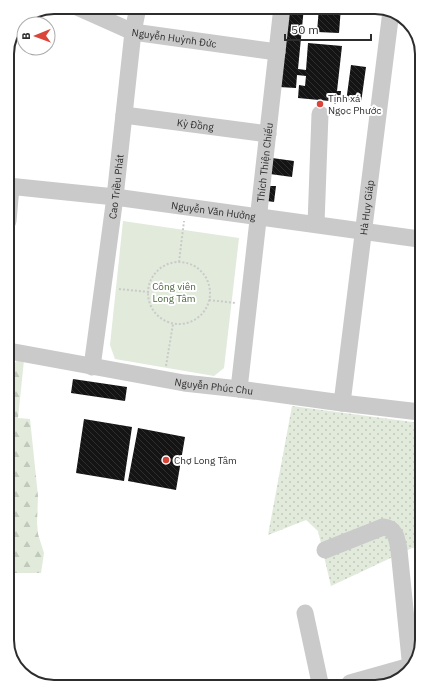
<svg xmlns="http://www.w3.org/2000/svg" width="429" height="694" viewBox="0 0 429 694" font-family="'IBM Plex Sans',sans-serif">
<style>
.grass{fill:url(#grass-dots)}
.forest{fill:url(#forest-firs)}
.park{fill:#e1eadb}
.building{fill:url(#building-back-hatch)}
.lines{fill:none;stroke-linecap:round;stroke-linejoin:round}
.path{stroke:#cacaca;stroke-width:2;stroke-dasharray:2 2;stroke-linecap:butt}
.minor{stroke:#cacaca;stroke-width:17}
.poi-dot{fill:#da4439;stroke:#fff;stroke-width:1.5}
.labels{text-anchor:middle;stroke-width:4;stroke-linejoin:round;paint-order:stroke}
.street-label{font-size:10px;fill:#2d2d2d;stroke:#fff}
.poi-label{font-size:10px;fill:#2d2d2d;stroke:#fff;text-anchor:start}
.park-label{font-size:10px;fill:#4b663d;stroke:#fff}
.rim{fill:none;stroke:#2d2d2d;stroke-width:2}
</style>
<defs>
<pattern id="grass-dots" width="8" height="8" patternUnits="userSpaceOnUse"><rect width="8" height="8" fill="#e1eadb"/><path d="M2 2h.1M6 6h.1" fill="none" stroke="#c1c9bc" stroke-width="1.8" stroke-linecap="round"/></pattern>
<pattern id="forest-firs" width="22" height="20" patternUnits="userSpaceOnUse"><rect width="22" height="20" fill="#e1eadb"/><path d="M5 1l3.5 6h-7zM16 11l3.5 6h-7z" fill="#c1c9bc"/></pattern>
<pattern id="building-back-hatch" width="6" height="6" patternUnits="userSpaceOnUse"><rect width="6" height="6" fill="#141414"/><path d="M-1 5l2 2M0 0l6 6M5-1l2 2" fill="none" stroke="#2e2e2e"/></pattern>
</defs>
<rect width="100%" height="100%" fill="#fff"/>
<path class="grass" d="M292,406l128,17 1,124 -9,1 -81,38 -13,-55 -12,-11 -38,15z"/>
<path class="forest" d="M18,358l6,2 -6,58 12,1 8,77 -1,27 1,11 6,19 -3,20h-30l-1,-202z"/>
<path class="park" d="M123,221l116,17 -15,130 -10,8 -99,-17 -5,-14z"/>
<path class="building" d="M287,7h17l-6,62 8,1 2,-27 34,3 -5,45h4l-1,11 -42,-4 1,-13 6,1 1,-10 -9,-1 -1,13 -17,-1z
M319,7h22l-2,26 -22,-1z
M351,65l15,2 -5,36 -15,-1z
M272,158l22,3 -2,16 -22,-3z
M268,186h8l-2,16 -7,-1z
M73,379l54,8 -2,14 -54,-8z
M84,419l48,8 -8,54 -48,-8z
M138,428l47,9 -9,53 -48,-9z"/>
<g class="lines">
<path class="path" d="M179,262l5,-41
M148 293a31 31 0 1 1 62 0a31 31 0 1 1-62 0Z
M119,289l30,3
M209,300l27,3
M166,366l7,-42"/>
<g class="minor">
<path id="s1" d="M77,7l56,25 144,20"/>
<path id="s2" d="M124,115l144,19"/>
<path id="s3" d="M8,186l107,11 304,42"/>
<path d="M8,221l3,-34"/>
<path d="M316,224l4,-110"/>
<path id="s4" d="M9,351l175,32 55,6 103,14 78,9"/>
<path id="s5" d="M92,367l23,-170 18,-165 5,-25"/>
<path id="s6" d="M239,389l43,-382"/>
<path id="s7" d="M342,403l49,-392"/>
<path d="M325,550l58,-23c13,1 14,12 16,23l12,119"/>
<path d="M305,613l15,70"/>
<path d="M350,683l64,-18"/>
</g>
</g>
<g class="poi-dot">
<circle cx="320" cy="104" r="4"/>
<circle cx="166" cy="460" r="4"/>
</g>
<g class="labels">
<g class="street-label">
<text dy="4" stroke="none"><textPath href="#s1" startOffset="103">Nguyễn Huỳnh Đức</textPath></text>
<text dy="4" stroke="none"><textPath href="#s2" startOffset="72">Kỳ Đồng</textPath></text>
<text dy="4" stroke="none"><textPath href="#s6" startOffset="228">Thích Thiện Chiếu</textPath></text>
<text dy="4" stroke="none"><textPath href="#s5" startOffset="182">Cao Triều Phát</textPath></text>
<text dy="4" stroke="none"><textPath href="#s7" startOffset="197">Hà Huy Giáp</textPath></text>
<text dy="4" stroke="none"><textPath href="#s3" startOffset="207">Nguyễn Văn Hưởng</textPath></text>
<text dy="4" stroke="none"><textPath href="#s4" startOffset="208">Nguyễn Phúc Chu</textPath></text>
</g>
<g class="poi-label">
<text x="328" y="102">Tịnh xá<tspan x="328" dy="12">Ngọc Phước</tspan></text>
<text x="174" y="464">Chợ Long Tâm</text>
</g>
<g class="park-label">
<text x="174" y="290">Công viên<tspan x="174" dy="12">Long Tâm</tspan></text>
</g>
</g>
<path d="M0 0H429V694H0ZM54 14H375A40 40 0 0 1 415 54V640A40 40 0 0 1 375 680H54A40 40 0 0 1 14 640V54A40 40 0 0 1 54 14Z" fill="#fff" fill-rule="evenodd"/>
<path class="rim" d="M54 14H375A40 40 0 0 1 415 54V640A40 40 0 0 1 375 680H54A40 40 0 0 1 14 640V54A40 40 0 0 1 54 14Z"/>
<g transform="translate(36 36) rotate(269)"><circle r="19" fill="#ffffff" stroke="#ababab"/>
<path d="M0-3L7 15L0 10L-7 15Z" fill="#da4439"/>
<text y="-6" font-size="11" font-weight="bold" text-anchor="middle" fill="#2d2d2d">B</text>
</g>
<path d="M285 34v6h86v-6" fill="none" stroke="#2d2d2d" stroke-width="2"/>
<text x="291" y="34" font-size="12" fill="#2d2d2d" stroke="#ffffff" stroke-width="3" paint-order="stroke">50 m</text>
</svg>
